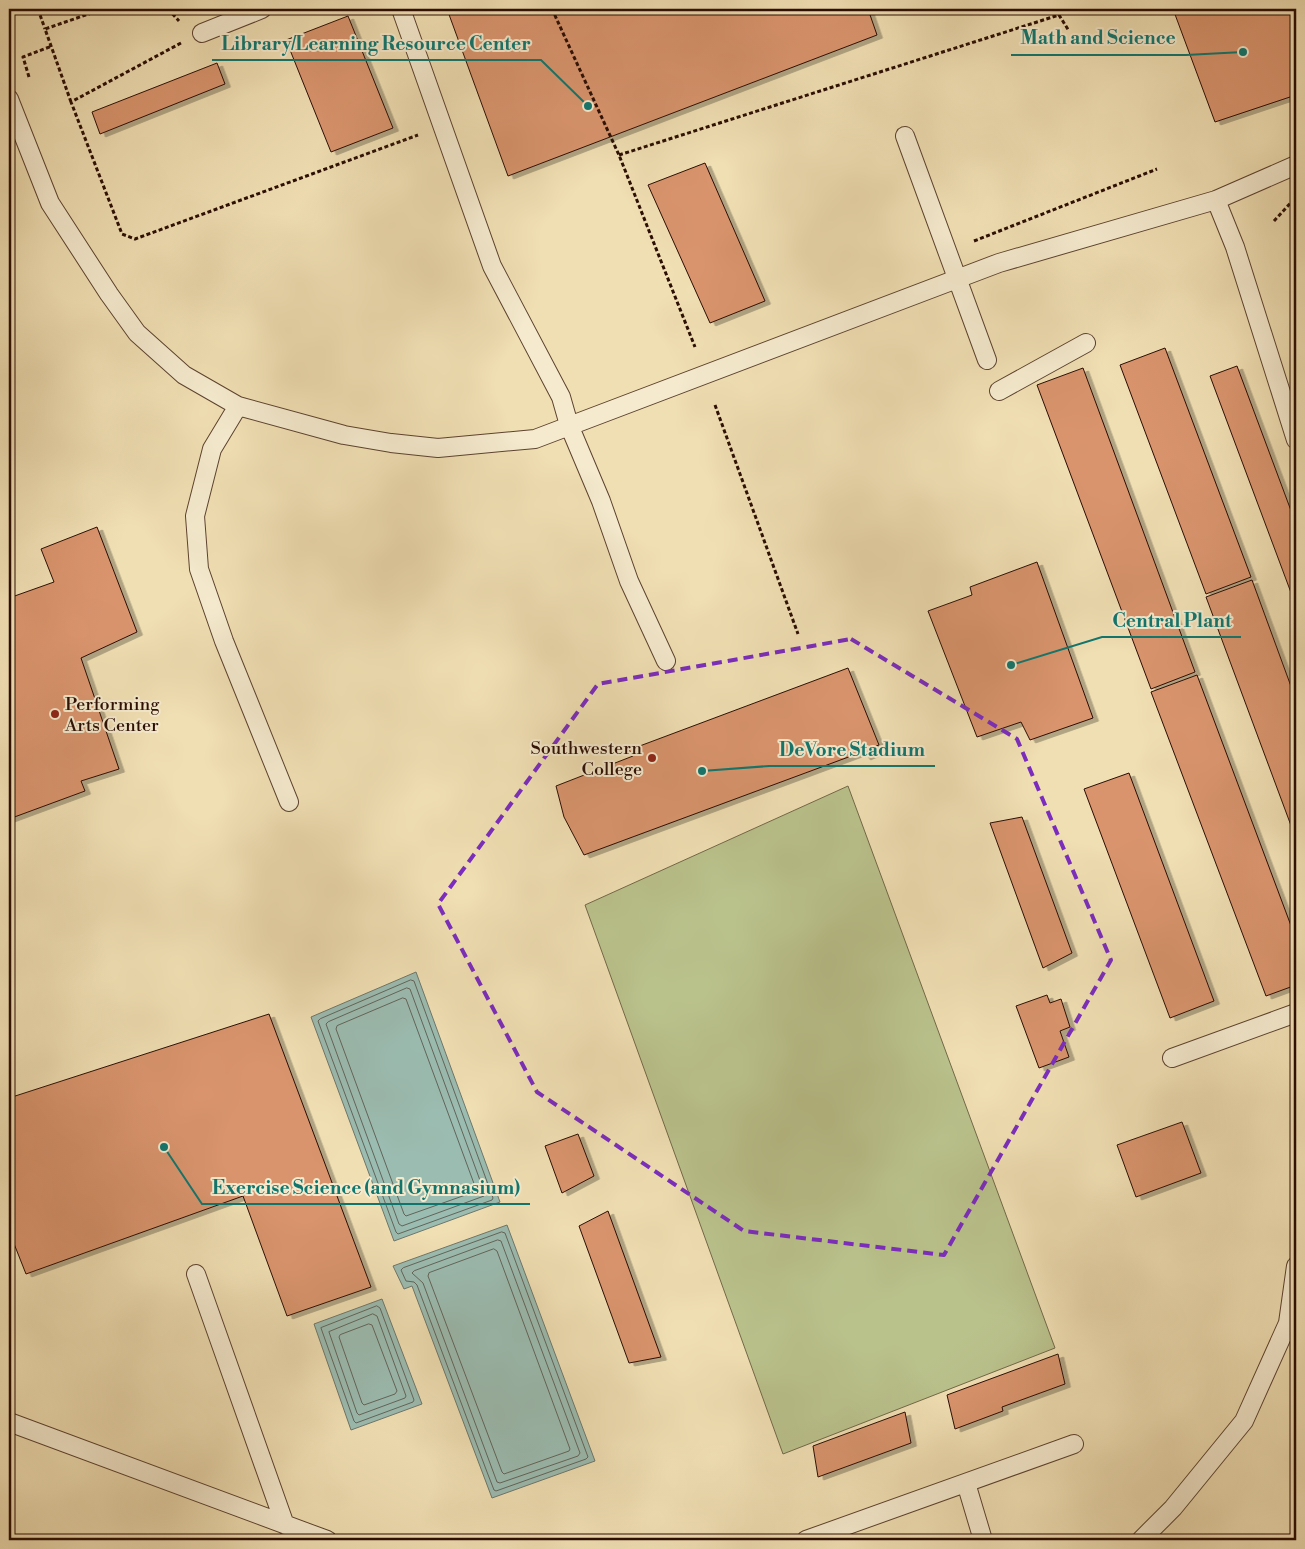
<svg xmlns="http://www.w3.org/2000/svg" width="1305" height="1549" viewBox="0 0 1305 1549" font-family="'Libre Bodoni',serif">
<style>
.green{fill:#bac28c;stroke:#726848}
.water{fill:#9bbcb1;stroke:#6e766b}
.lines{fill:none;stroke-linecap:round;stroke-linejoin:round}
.shore{stroke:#62645a;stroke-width:1}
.building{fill:#d9946d;stroke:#2a0d03;filter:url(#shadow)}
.lane-casing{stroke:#5c422f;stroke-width:20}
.path{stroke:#2a0d03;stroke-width:3;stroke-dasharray:4 2.5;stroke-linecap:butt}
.lane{stroke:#f5eace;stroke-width:18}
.marked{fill:none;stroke:#7b2cbf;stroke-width:4;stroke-dasharray:10 6;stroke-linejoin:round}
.poi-dot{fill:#8f2418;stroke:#f5eace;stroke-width:2}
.labels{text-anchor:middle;stroke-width:4;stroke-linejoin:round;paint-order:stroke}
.poi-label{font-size:18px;fill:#2a0d03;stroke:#f5eace;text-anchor:start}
.leader{fill:none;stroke:#0f766e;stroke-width:2}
.callout-dot{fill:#0f766e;stroke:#f5eace;stroke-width:2}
.callout-label{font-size:19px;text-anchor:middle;font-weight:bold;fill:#0f766e;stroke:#f5eace;stroke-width:4;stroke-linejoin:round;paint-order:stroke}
</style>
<defs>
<filter id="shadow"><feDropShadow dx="5.5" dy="3" stdDeviation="0" flood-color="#0004"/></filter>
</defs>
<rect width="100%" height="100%" fill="#f0dfb3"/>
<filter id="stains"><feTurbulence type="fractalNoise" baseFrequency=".004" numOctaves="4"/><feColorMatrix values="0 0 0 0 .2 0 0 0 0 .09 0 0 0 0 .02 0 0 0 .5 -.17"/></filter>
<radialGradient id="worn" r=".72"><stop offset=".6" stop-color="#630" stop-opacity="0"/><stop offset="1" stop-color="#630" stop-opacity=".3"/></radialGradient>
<path class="green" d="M848,786l207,562 -272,106 -198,-549z"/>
<path class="water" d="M416,972l84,230 -106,39 -83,-224z
M507,1225l88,236 -103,37 -80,-212 -8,3 -11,-23z
M382,1299l40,105 -71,26 -37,-106z"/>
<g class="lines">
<path class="shore" d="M411,980l3,1 79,217 -1,2 -94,34 -2,-2 -78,-211 2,-2z
M407,988l3,1 75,205 -1,2 -82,30 -3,-2 -73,-200 2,-2z
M403,998l3,1 70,190 -2,3 -68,24 -2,-2 -68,-185 1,-3z
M502,1232l3,1 83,224 -2,2 -90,32 -2,-1 -7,-18 -70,-187 -3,-3 -8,-1 -5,-11 2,-2z
M498,1240l3,1 79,212 -2,3 -78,27 -3,-1 -74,-199 -11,-10 2,-2z
M494,1249l3,2 73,198 -1,2 -65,23 -2,-2 -74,-196 1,-3z
M377,1306l3,2 34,92 -1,2 -57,21 -2,-2 -33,-93z
M373,1314l4,2 29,80 -1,2 -46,17 -2,-2 -28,-81z
M369,1324l3,1 25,66 -2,3 -31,11 -2,-2 -23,-66 1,-2z"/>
</g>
<path class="building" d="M447,9h421l9,26 -369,141z
M1173,9h123v86l-81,27z
M348,16l45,112 -62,24 -45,-112z
M217,63l8,21 -125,50 -8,-22z
M705,163l60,138 -55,22 -62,-138z
M1165,348l86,229 -45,17 -86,-229z
M1237,366l59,158v82l-86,-230z
M1083,368l112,304 -44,17 -114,-304z
M97,527l40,105 -56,26 38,111 -38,12 4,10 -76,28v-221l45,-16 -13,-33z
M1037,562l56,156 -63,22 -9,-18 -44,15 -49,-126 44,-16 -2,-8z
M1252,580l44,120v139l-90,-242z
M848,668l31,77 -3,1 3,5 -14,6 -3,-5 -278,103 -20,-38 -8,-31 77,-30 -4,-6z
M1197,675l99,264v46l-30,11 -115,-304z
M1129,773l85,228 -44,17 -86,-229z
M1022,817l50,136 -29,15 -53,-145z
M1047,995l3,8 11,-4 9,28 -10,4 9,26 -30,11 -23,-62z
M269,1014l102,273 -84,29 -44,-120 -217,78 -17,-43v-133z
M1182,1122l19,51 -65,24 -19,-52z
M578,1134l16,42 -32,17 -17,-47z
M608,1211l53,146 -32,6 -50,-137z
M1058,1354l7,30 -63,23 1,4 -48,18 -8,-34z
M905,1412l6,31 -93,34 -5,-31z"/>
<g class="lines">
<defs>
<path id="lane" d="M401,9l91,257 69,131 8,28 32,76 28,80 37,80
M202,33l60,-24
M9,99l41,104 59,91 28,39 47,42 54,31 106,29 47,8 47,5 97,-9 464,-176 217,-63 80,-35
M905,136l82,224
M1216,200l19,47 61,193
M999,391l87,-48
M238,406l-26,43 -17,67 4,53 25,72 65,161
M1172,1058l124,-45
M196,1274l89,251
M9,1422l318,118
M966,1483l17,57
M806,1540l268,-96
M1141,1540l32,-32 71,-87 44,-98 8,-57"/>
</defs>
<use href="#lane" class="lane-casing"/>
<path class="path" d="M38,9l7,20
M168,9l11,12
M552,9l67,146 76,192
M1056,9l3,6 1,-6
M181,43l-110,59 51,132 13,5 283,-104
M29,77l-6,-20 29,-11
M71,102l-26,-73 58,-20
M619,155l440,-140 10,16
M1274,221l22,-24
M974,241l183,-72
M715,405l83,229"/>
<use href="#lane" class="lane"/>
</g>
<path class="marked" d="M851,639l166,100 94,221 -167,295 -200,-24 -207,-139 -99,-188 160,-220z"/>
<g class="poi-dot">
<circle cx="55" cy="714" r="5"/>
<circle cx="652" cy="758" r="5"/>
</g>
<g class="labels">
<g class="poi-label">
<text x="65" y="710">Performing<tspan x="65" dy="21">Arts Center</tspan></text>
<text x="642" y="754" text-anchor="end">Southwestern<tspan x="642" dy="21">College</tspan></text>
</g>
</g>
<path class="leader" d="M1243 52L1186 55H1011M588 106L541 60H212M1011 665L1102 637H1241M702 771L769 766H935M164 1147L202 1204H530"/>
<g class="callout-dot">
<circle cx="1243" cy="52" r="5"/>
<circle cx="588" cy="106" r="5"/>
<circle cx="1011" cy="665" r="5"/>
<circle cx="702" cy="771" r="5"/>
<circle cx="164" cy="1147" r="5"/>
</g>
<g class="callout-label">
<text x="1098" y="44">Math and Science</text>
<text x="376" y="50">Library/Learning Resource Center</text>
<text x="1172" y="627">Central Plant</text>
<text x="852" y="756">DeVore Stadium</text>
<text x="366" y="1194">Exercise Science (and Gymnasium)</text>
</g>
<rect width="1305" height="1549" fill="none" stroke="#f0dfb3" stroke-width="30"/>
<rect x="10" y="10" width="1285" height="1529" fill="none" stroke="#2a0d03" stroke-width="2.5"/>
<rect x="15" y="15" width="1275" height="1519" fill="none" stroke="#2a0d03"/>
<rect width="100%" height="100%" filter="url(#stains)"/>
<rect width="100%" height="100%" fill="url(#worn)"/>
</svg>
